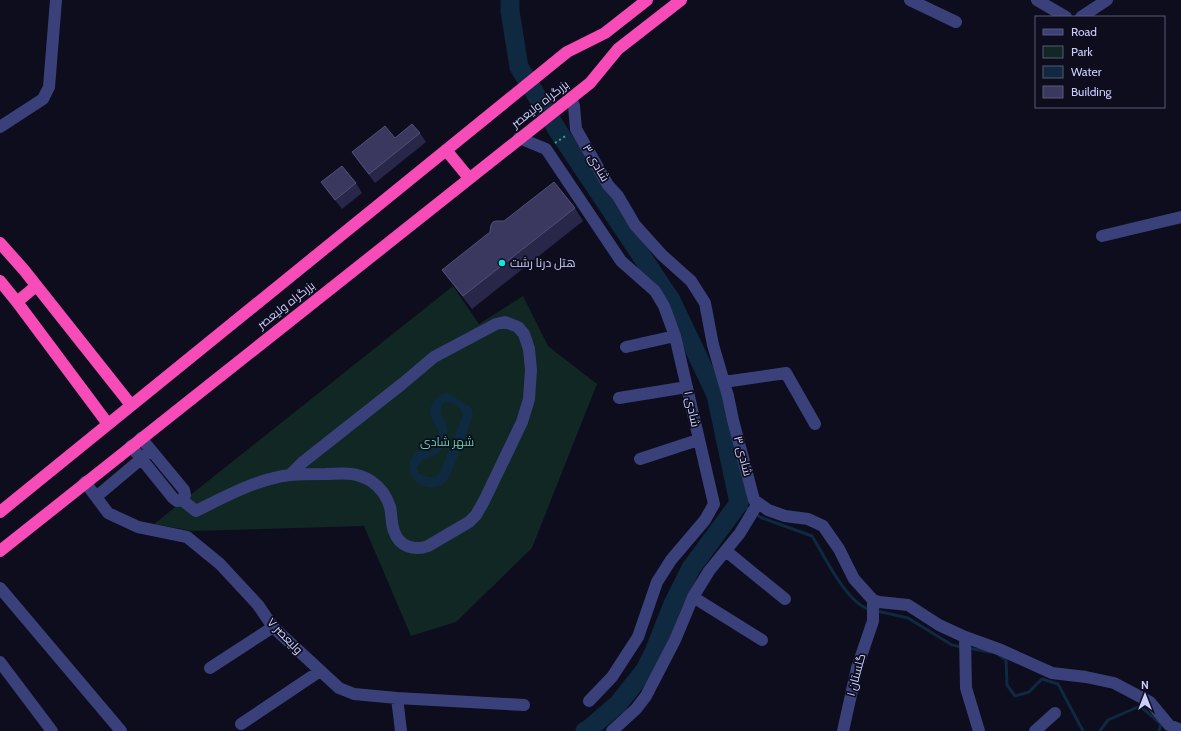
<svg xmlns="http://www.w3.org/2000/svg" width="1181" height="731" viewBox="0 0 1181 731" font-family="Cabin,Cairo,sans-serif">
<style>
.green{fill:#102723}
.water{fill:#0e2940;fill-rule:evenodd}
.lines{fill:none;stroke-linecap:round;stroke-linejoin:round}
.stream{stroke:#0e2940;stroke-width:3}
.river{stroke:#0e2940;stroke-width:19}
.path{stroke:#32aa91;stroke-width:2;stroke-dasharray:2 3;stroke-linecap:butt}
.minor{stroke:#3a417a;stroke-width:12}
.highway{stroke:#f74cb7;stroke-width:12}
.wall{fill:#28274a}
.building{fill:#3a385e;stroke:#515077}
.poi-dot{fill:#0beae0;stroke:#0d0d1d;stroke-width:1.5}
.labels{text-anchor:middle;stroke-width:3.5;stroke-linejoin:round;paint-order:stroke}
.street-label{font-size:12px;fill:#cccdfd;stroke:#0d0d1d}
.poi-label{font-size:12px;fill:#cccdfd;stroke:#0d0d1d;text-anchor:start}
.park-label{font-size:12px;fill:#5cd8a7;stroke:#0d0d1d}
</style>
<rect width="100%" height="100%" fill="#0d0d1d"/>
<path class="green" d="M453,286l26,38 44,-28 25,50 49,38 -65,164 -76,74 -45,14 -47,-110 -172,5 -38,-7z"/>
<path class="water" d="M447,393l23,13 2,3 1,7c-6,16 -12,31 -18,47 -3,6 -4,14 -9,19 -15,15 -50,-3 -31,-30 6,-4 14,-2 19,-8 11,-12 -1,-18 -3,-29 -3,-10 6,-21 16,-22zM444,402c7,-1 18,6 19,13l-24,59c-6,6 -13,2 -20,0l-2,-6 5,-8c17,-3 30,-17 24,-36 -1,-4 -5,-7 -5,-11 -1,-4 1,-8 3,-11z"/>
<g class="lines">
<path class="stream" d="M739,503l12,8
M755,514l7,4 50,18c12,19 35,68 57,73
M877,611l31,7 44,27 10,2
M968,648l22,4
M999,655l7,5 1,25 8,11 14,-4 13,-13 16,5 25,47
M1100,731l8,-11 32,-14 21,18 -2,7"/>
<path class="river" d="M510,0v11l9,56 39,64 113,169 45,95 23,108 -48,65 -18,36 -19,48 -9,18 -27,34 -29,25 -4,2"/>
<path class="path" d="M555,143l12,-8"/>
<path class="minor" d="M910,0l46,22
M1037,0l29,17
M1081,17l26,-17
M571,98l3,8 2,23 32,56 10,11 17,29 27,30 29,26 14,22 8,42 15,51 5,24 21,80 14,10 17,6 23,3 15,7 16,23 15,30 19,21 6,2 29,3 31,20 26,12 1,51 13,43
M0,127l43,-28 6,-12 7,-87
M519,138l27,11 75,112 34,30 9,15 11,30 39,168 -9,16 -34,40 -14,22 -19,55 -26,40 -23,24
M1102,236l79,-19
M626,347l49,-11
M724,382l62,-9 29,51
M619,398l68,-11
M131,446l42,52 4,3 5,-1 3,-5 -1,-5 -43,-52
M640,459l58,-19
M85,482l23,31 30,14 49,10 33,27 38,41 15,22 66,61 15,6 43,4 127,7
M96,497l51,-43
M182,500l14,11c30,-15 61,-32 94,-36 12,-1 24,-1 36,-1 16,-1 31,-2 45,7 9,6 16,16 19,26 2,8 1,17 4,24 5,16 21,20 34,15l41,-24 7,-7 8,-14 38,-79 7,-23 2,-29 -2,-21 -5,-15 -6,-7 -13,-5 -9,2 -62,33 -32,27 -99,78 -13,13
M726,551l59,48
M0,588l121,143
M693,597l69,43
M965,637l36,13 51,23 34,4 28,6 36,19 19,23 12,5
M0,662l52,69
M210,668l63,-41
M397,698l4,33
M241,724l79,-53
M612,731l24,-22 10,-13 29,-56 18,-43 16,-26 31,-38 18,-30
M843,731l14,-63 16,-47v-21
M1035,731l20,-18"/>
<path class="highway" d="M446,150l23,28
M0,243l24,27 107,135
M0,281l17,21 91,122
M17,302l19,-16
M0,512l567,-460 38,-19 42,-33
M0,551l590,-468 28,-34 63,-49"/>
</g>
<path class="wall" d="M420,133l6,9 -51,41 -17,-22 -6,-9 43,-14z
M321,182l35,1 6,10 -20,16z
M575,208l8,13 -111,88 -21,-27 -9,-12 62,-49z"/>
<path class="building" d="M412,124l8,9 -51,41 -17,-22 33,-26 10,12z
M342,166l14,17 -21,17 -14,-18z
M554,182l21,26 -112,88 -21,-26 48,-38 1,-7 2,-3 3,-1h8z"/>
<circle class="poi-dot" cx="502" cy="263" r="4"/>
<g class="labels">
<g class="street-label">
<text transform="translate(540 104) rotate(-38)" y="4">بزرگراه ولیعصر</text>
<text transform="translate(596 163) rotate(60)" y="4">شادی ۳</text>
<text transform="translate(286 305) rotate(-38)" y="4">بزرگراه ولیعصر</text>
<text transform="translate(692 409) rotate(78)" y="4">شادی ۱</text>
<text transform="translate(743 456) rotate(75)" y="4">شادی ۳</text>
<text transform="translate(285 636) rotate(46)" y="4">ولیعصر ۷</text>
<text transform="translate(856 675) rotate(-75)" y="4">گلستان ۱</text>
</g>
<g class="poi-label">
<text x="510" y="267">هتل درنا رشت</text>
</g>
<g class="park-label">
<text x="447" y="446">شهر شادی</text>
</g>
</g>
<rect x="1035" y="16" width="130" height="92" fill="#0d0d1d" stroke="#595a77"/>
<rect x="1043" y="29" width="20" height="6" fill="#3a417a" stroke="#595a77"/>
<text x="1071" y="36" font-size="12" fill="#cccdfd">Road</text>
<rect x="1043" y="46" width="20" height="12" fill="#102723" stroke="#595a77"/>
<text x="1071" y="56" font-size="12" fill="#cccdfd">Park</text>
<rect x="1043" y="66" width="20" height="12" fill="#0e2940" stroke="#595a77"/>
<text x="1071" y="76" font-size="12" fill="#cccdfd">Water</text>
<rect x="1043" y="86" width="20" height="12" fill="#3a385e" stroke="#595a77"/>
<text x="1071" y="96" font-size="12" fill="#cccdfd">Building</text>
<g transform="translate(1145 695)" stroke="#0d0d1d" stroke-width="3" paint-order="stroke">
<path d="M0-3L7 15L0 10L-7 15Z" fill="#cccdfd"/>
<text y="-6" font-size="11" font-weight="bold" text-anchor="middle" fill="#cccdfd">N</text>
</g>
</svg>
